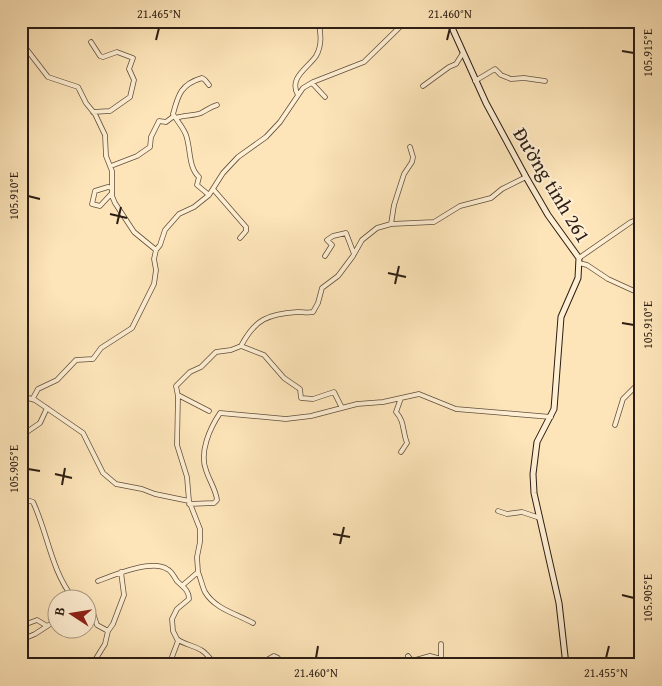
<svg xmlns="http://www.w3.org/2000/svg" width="662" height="686" viewBox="0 0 662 686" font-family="'Gentium Book Plus',serif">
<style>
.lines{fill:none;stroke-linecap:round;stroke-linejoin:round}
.minor-casing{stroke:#604f3d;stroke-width:5.5}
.secondary-casing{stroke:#2c1d14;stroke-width:7}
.minor{stroke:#feeed2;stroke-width:4}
.secondary{stroke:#feeed2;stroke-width:5}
.ticks{fill:none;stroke:#2c1d14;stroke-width:2}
.labels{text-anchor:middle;stroke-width:4.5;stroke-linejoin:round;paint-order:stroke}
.street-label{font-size:20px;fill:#2c1d14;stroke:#feeed2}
.neatline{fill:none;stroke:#2c1d14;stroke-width:2}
.ticks-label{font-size:12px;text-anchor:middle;fill:#2c1d14}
</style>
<rect width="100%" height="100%" fill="#fde5b9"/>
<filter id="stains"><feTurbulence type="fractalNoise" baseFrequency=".004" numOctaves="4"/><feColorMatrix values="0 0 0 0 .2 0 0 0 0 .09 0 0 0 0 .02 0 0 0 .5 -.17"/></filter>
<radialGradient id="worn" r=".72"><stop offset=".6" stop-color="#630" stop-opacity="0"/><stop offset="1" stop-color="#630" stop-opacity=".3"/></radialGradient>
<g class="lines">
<defs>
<path id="minor" d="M630,21l11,3
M21,42l27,35 30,10 8,16 9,11 10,21 1,21 6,15v25l3,7 19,29 22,18
M91,42l9,14 3,1 14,-5 16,6 -4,11 5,11 -4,17 -20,14 -17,1
M475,81l20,-12 6,6 10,4 13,-1 21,3
M312,83l13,14
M423,86l26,-19 7,-3 7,-11
M298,95c-10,-17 10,-27 18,-39 6,-10 5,-24 2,-35
M176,118c8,-3 18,-2 25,-5 6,-3 9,-6 16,-8
M111,166l26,-10 13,-9 1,-10 8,-16 7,1 8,-6
M213,189l33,38v4l-6,7
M112,193l-12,13 -8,-2 3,-13 13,-4 4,1
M209,195l-12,-10 2,-8c-11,-10 -8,-28 -13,-42 -3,-8 -9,-14 -13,-21 5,-19 8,-30 29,-36l3,2 4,5
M391,224l3,-19 10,-31 8,-12 1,-5 -3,-10
M325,256l7,-11 -5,-5 6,-4 13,-3 8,21
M579,258l52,-36 10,-4
M579,263l8,2 21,14 33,15
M241,346l23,9 20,23 16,11 1,9 12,1 21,-7 8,16
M178,395l31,16
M21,396l14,4 48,33 20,40 13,11 26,5 13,5 34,7
M33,398l5,-9 19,-9 19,-20 17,-1 8,-11 31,-20 22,-44 2,-14 -2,-11 2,-9 4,-5 5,-15 14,-16 15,-7 15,-12 14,-22 15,-16 28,-20 14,-15 23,-34 10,-6 51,-20 42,-41
M401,398l-5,14c9,10 6,18 11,31l-6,9
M615,425l8,-26 18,-18
M21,436l19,-13 7,-15
M21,498l12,4c15,32 18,68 40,96
M189,504l25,-1 3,-3c-1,-10 -8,-20 -11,-30 -7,-18 4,-42 14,-57l66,6 25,-3 46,-12 26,-2 36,-8 37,15 95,8
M498,511l9,3 15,-2 18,6
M198,572c3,7 4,14 7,20 10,17 32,22 48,31
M98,581c16,-6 54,-22 69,-12 5,2 7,8 10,12 6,6 12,9 12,18l-12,10 -5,10 1,12 5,10 -9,24
M183,585l15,-13 -1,-15 3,-15v-13l-11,-28 -2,-24 -10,-32 1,-49 -2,-10 14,-14 11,-5 15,-15 15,-2 10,-4c14,-27 27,-32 57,-34 5,0 10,1 15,0l5,-9 4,-15 16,-12 15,-20 9,-16 15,-12 14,-4 43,-2 26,-16 31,-8 11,-9 24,-12
M88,611l5,2 4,12 11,6
M21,626l16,-6 10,6
M177,639c8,6 16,6 24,11 6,3 10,11 16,15
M21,640l14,-6 20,-13 3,-8
M441,644v21
M408,656l4,5 18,-5 11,3
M92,665l13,-21 3,-13 5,-7 11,-29 -3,-23
M256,665l3,-4 8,-1 7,-4 4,2 5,7
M638,665l3,-3"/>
<path id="secondary" d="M449,21l37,82 40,74 22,38 31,43 -1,20 -17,39 -7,92 -17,33 -4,32 1,19 25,110 7,62"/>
</defs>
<use href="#minor" class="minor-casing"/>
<use href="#secondary" class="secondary-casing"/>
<use href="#minor" class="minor"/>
<use href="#secondary" class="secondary"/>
</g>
<path class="ticks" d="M156,40l3,-12M447,40l3,-12M622,51l12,2M28,196l12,3M110,214l17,4M117,224l4,-17M388,273l18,4M395,284l4,-18M622,323l12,2M28,469l12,2M55,474l17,4M62,485l3,-17M333,534l17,3M340,544l4,-17M622,595l12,3M316,658l2,-12M606,658l3,-12"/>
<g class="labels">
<g class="street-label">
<text transform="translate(552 185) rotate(59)" y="7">Đường tỉnh 261</text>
</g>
</g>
<rect width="662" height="686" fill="none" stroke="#fde5b9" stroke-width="55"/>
<g transform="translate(72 614) rotate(282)"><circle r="24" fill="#feeed2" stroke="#aa9a86"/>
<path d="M0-4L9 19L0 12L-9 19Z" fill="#8f2418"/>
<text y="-8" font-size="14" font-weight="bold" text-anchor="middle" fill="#2c1d14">B</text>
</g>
<rect x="28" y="28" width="606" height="630" class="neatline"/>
<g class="ticks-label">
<text x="159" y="18">21.465°N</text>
<text x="450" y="18">21.460°N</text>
<text transform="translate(648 53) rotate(-90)" y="4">105.915°E</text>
<text transform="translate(14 196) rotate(-90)" y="4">105.910°E</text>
<text transform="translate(648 325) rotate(-90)" y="4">105.910°E</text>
<text transform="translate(14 469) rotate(-90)" y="4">105.905°E</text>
<text transform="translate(648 598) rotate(-90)" y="4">105.905°E</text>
<text x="316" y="677">21.460°N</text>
<text x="606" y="677">21.455°N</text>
</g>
<rect width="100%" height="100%" filter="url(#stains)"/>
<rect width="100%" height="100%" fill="url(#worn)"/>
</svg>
